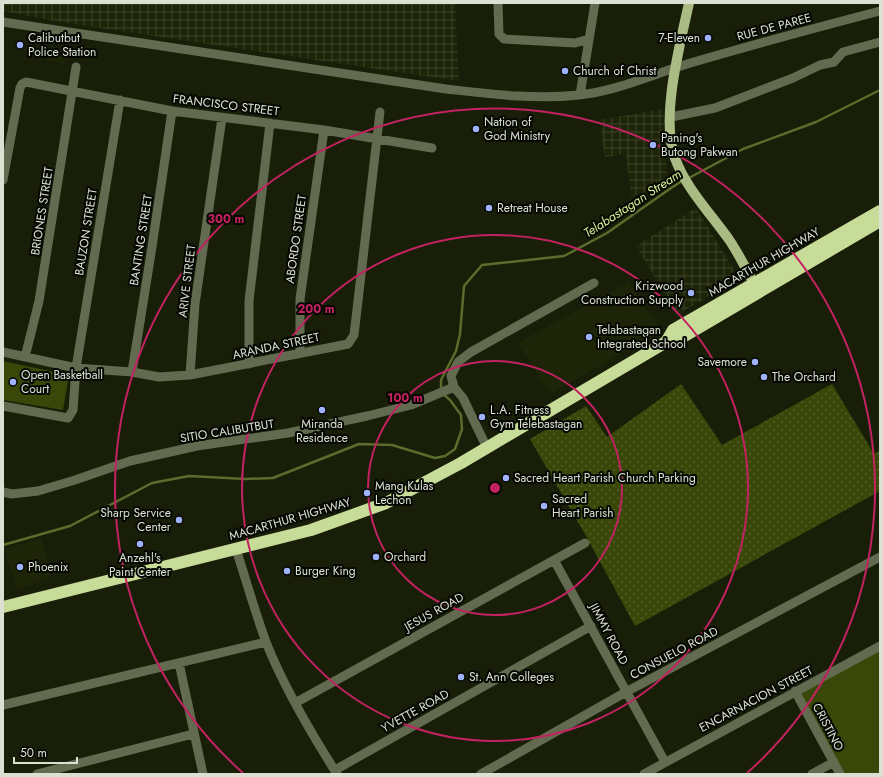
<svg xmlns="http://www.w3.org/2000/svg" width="883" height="777" viewBox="0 0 883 777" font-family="Jost,sans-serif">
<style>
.built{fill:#1d2407}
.industrial{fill:url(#industrial-grid)}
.grass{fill:url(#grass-dots)}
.green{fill:#394709}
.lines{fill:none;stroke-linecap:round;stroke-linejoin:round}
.stream{stroke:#5b6d2c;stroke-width:2.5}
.minor{stroke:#626a50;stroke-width:9}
.major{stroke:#aabb84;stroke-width:10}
.highway{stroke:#c7dc98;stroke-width:12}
.ring{fill:none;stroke:#c32261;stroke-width:2}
.poi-dot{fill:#9fb3fd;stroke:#050702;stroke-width:1.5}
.labels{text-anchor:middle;stroke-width:4;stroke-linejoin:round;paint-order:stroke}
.street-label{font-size:12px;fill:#dbe0d2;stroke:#050702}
.poi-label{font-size:12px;fill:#dbe0d2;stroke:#050702;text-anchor:start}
.water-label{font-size:13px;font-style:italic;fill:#d4ef92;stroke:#050702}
.centre{fill:#c32261;stroke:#050702;stroke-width:2}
.ring-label{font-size:12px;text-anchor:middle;font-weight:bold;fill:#c32261;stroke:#050702;stroke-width:4;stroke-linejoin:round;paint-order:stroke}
</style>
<defs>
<pattern id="industrial-grid" width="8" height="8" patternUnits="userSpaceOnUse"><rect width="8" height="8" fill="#1d2407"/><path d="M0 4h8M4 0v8" fill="none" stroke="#3d442a"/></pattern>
<pattern id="grass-dots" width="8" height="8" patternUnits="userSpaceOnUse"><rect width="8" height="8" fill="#394709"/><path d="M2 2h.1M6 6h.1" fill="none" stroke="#55612c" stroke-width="1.8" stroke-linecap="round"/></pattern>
</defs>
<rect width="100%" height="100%" fill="#181e08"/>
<path class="built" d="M49,47l19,4 -3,13 -19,-4z
M629,282l32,49 -111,63 -33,-51z
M42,538l9,40 -34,12 -13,-41z"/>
<path class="industrial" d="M3,3h452l4,78 -399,-59 -57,-11z
M663,109l5,80 -37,7 -5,-42 -21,3 -6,-37z
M696,208l43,70 -62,37 -41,-69z"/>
<path class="grass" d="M681,384l41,61 110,-61 42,70 6,-4v41l-245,135 -49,-90 -56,-97 56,-33 21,31z"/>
<path class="green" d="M3,361l66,14 -6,35 -60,-10z
M880,649v125h-36l-44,-82z"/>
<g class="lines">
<path class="stream" d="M687,179l56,-30 73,-27 64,-32
M441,390v-10l15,-29 4,-17 4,-48 18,-21 82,-9 43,-23 64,-45 11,-7
M3,545l67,-19 82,-43 37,-7 56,3 28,-1 86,-34 33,1 43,13 10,-2 10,-7 7,-20 -1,-14 -11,-15 -7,-6"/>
<path class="minor" d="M498,3l1,31 5,5 71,4 14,-4
M3,22l443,67c44,5 89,11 133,6 37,-4 72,-20 108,-31 64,-19 128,-36 193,-53
M580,95l15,-92
M671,117l44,-9 78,-30 27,-13 14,-3 9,-10 37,-10
M3,180l17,-92 2,-4 4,-2 146,29 152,19 108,18
M3,352l73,16 56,4 27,5 31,-2 158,-31 6,-9 26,-223
M300,352v-53l24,-169
M25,357l14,-56 37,-234
M249,364v-63l21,-178
M132,372l20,-125 20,-136
M190,375l5,-71 27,-186
M3,406l65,12 5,-8 3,-42 44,-268
M487,448l-24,-50 -9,-11 -3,-11 7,-14 13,-10 123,-69
M3,492l9,2 26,-3 37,-11 55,-19 67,-15 91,-13 79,-17 44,-11 43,-18
M236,549c10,31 19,63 30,93 18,46 45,91 71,132
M554,560l111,202
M179,663l24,111
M795,691l45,83
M295,703l290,-160
M3,705l263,-63
M335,770l256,-144
M37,774l156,-40
M481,774l145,-82 254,-135
M644,774l236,-128
M812,774l22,-12"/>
<path class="major" d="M689,3c-9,42 -29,115 -14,155 11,31 37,57 55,83 10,15 18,32 27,48"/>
<path class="highway" d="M666,342l7,-12 207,-119
M3,607l308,-77 75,-27 75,-40 205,-121 15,-4 199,-117"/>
</g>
<g class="ring">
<circle cx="495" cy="488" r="127"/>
<circle cx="495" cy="488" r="253"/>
<path d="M243 773A380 380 0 1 1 747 773"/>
</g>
<g class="poi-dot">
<circle cx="708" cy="38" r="4"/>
<circle cx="20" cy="45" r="4"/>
<circle cx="565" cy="71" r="4"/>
<circle cx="476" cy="129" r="4"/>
<circle cx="653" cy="145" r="4"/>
<circle cx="489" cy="208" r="4"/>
<circle cx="691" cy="293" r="4"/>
<circle cx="589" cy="337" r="4"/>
<circle cx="755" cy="362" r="4"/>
<circle cx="764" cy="377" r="4"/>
<circle cx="13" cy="382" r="4"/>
<circle cx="322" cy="410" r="4"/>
<circle cx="482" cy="417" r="4"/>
<circle cx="506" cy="478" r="4"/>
<circle cx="367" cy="493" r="4"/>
<circle cx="544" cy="506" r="4"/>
<circle cx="179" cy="520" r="4"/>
<circle cx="140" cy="544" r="4"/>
<circle cx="376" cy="557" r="4"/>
<circle cx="20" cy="567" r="4"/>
<circle cx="287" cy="571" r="4"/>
<circle cx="461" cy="677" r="4"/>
</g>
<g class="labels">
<g class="street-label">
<text transform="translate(774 27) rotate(-15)" y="4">RUE DE PAREE</text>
<text transform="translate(226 105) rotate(7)" y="4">FRANCISCO STREET</text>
<text transform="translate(42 211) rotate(-81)" y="4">BRIONES STREET</text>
<text transform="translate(86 232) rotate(-81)" y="4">BAUZON STREET</text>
<text transform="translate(296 239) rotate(-82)" y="4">ABORDO STREET</text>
<text transform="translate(141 240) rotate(-81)" y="4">BANTING STREET</text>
<text transform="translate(764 262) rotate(-30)" y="4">MACARTHUR HIGHWAY</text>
<text transform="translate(187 281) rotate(-83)" y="4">ARIVE STREET</text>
<text transform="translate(276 346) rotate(-12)" y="4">ARANDA STREET</text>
<text transform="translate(227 431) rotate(-9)" y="4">SITIO CALIBUTBUT</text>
<text transform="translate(290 519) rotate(-16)" y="4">MACARTHUR HIGHWAY</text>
<text transform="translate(434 612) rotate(-29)" y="4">JESUS ROAD</text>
<text transform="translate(609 634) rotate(62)" y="4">JIMMY ROAD</text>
<text transform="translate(674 653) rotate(-28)" y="4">CONSUELO ROAD</text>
<text transform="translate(756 699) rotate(-28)" y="4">ENCARNACION STREET</text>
<text transform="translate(415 711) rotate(-29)" y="4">YVETTE ROAD</text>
<text transform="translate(828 727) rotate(62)" y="4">CRISTINO</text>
</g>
<g class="poi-label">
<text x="28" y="42">Calibutbut<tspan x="28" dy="14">Police Station</tspan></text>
<text x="700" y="42" text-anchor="end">7-Eleven</text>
<text x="573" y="75">Church of Christ</text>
<text x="484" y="126">Nation of<tspan x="484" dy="14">God Ministry</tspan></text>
<text x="661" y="142">Paning's<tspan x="661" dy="14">Butong Pakwan</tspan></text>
<text x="497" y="212">Retreat House</text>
<text x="683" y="290" text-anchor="end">Krizwood<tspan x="683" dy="14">Construction Supply</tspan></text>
<text x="597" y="334">Telabastagan<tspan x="597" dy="14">Integrated School</tspan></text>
<text x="747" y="366" text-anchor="end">Savemore</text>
<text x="21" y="379">Open Basketball<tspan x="21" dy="14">Court</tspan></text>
<text x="772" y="381">The Orchard</text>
<text x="490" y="414">L.A. Fitness<tspan x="490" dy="14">Gym Telebastagan</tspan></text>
<text x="322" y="428" text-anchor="middle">Miranda<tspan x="322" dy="14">Residence</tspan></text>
<text x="514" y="482">Sacred Heart Parish Church Parking</text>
<text x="375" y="490">Mang Kulas<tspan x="375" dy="14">Lechon</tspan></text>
<text x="552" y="503">Sacred<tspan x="552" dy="14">Heart Parish</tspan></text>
<text x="171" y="517" text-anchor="end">Sharp Service<tspan x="171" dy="14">Center</tspan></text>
<text x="384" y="561">Orchard</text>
<text x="140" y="562" text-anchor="middle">Anzehl's<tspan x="140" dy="14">Paint Center</tspan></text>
<text x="28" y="571">Phoenix</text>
<text x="295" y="575">Burger King</text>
<text x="469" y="681">St. Ann Colleges</text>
</g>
<g class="water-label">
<text transform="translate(632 203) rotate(-33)" y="5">Telabastagan Stream</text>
</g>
</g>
<circle cx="495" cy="488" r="6" class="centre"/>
<g class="ring-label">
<text x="226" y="223">300 m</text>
<text x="316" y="313">200 m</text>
<text x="405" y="402">100 m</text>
</g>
<rect width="883" height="777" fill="none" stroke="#dbe0d2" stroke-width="8"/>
<path d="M14 757v6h63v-6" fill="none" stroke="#dbe0d2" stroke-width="2"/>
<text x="20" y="757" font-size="12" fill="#dbe0d2" stroke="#050702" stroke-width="3" paint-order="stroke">50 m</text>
</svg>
